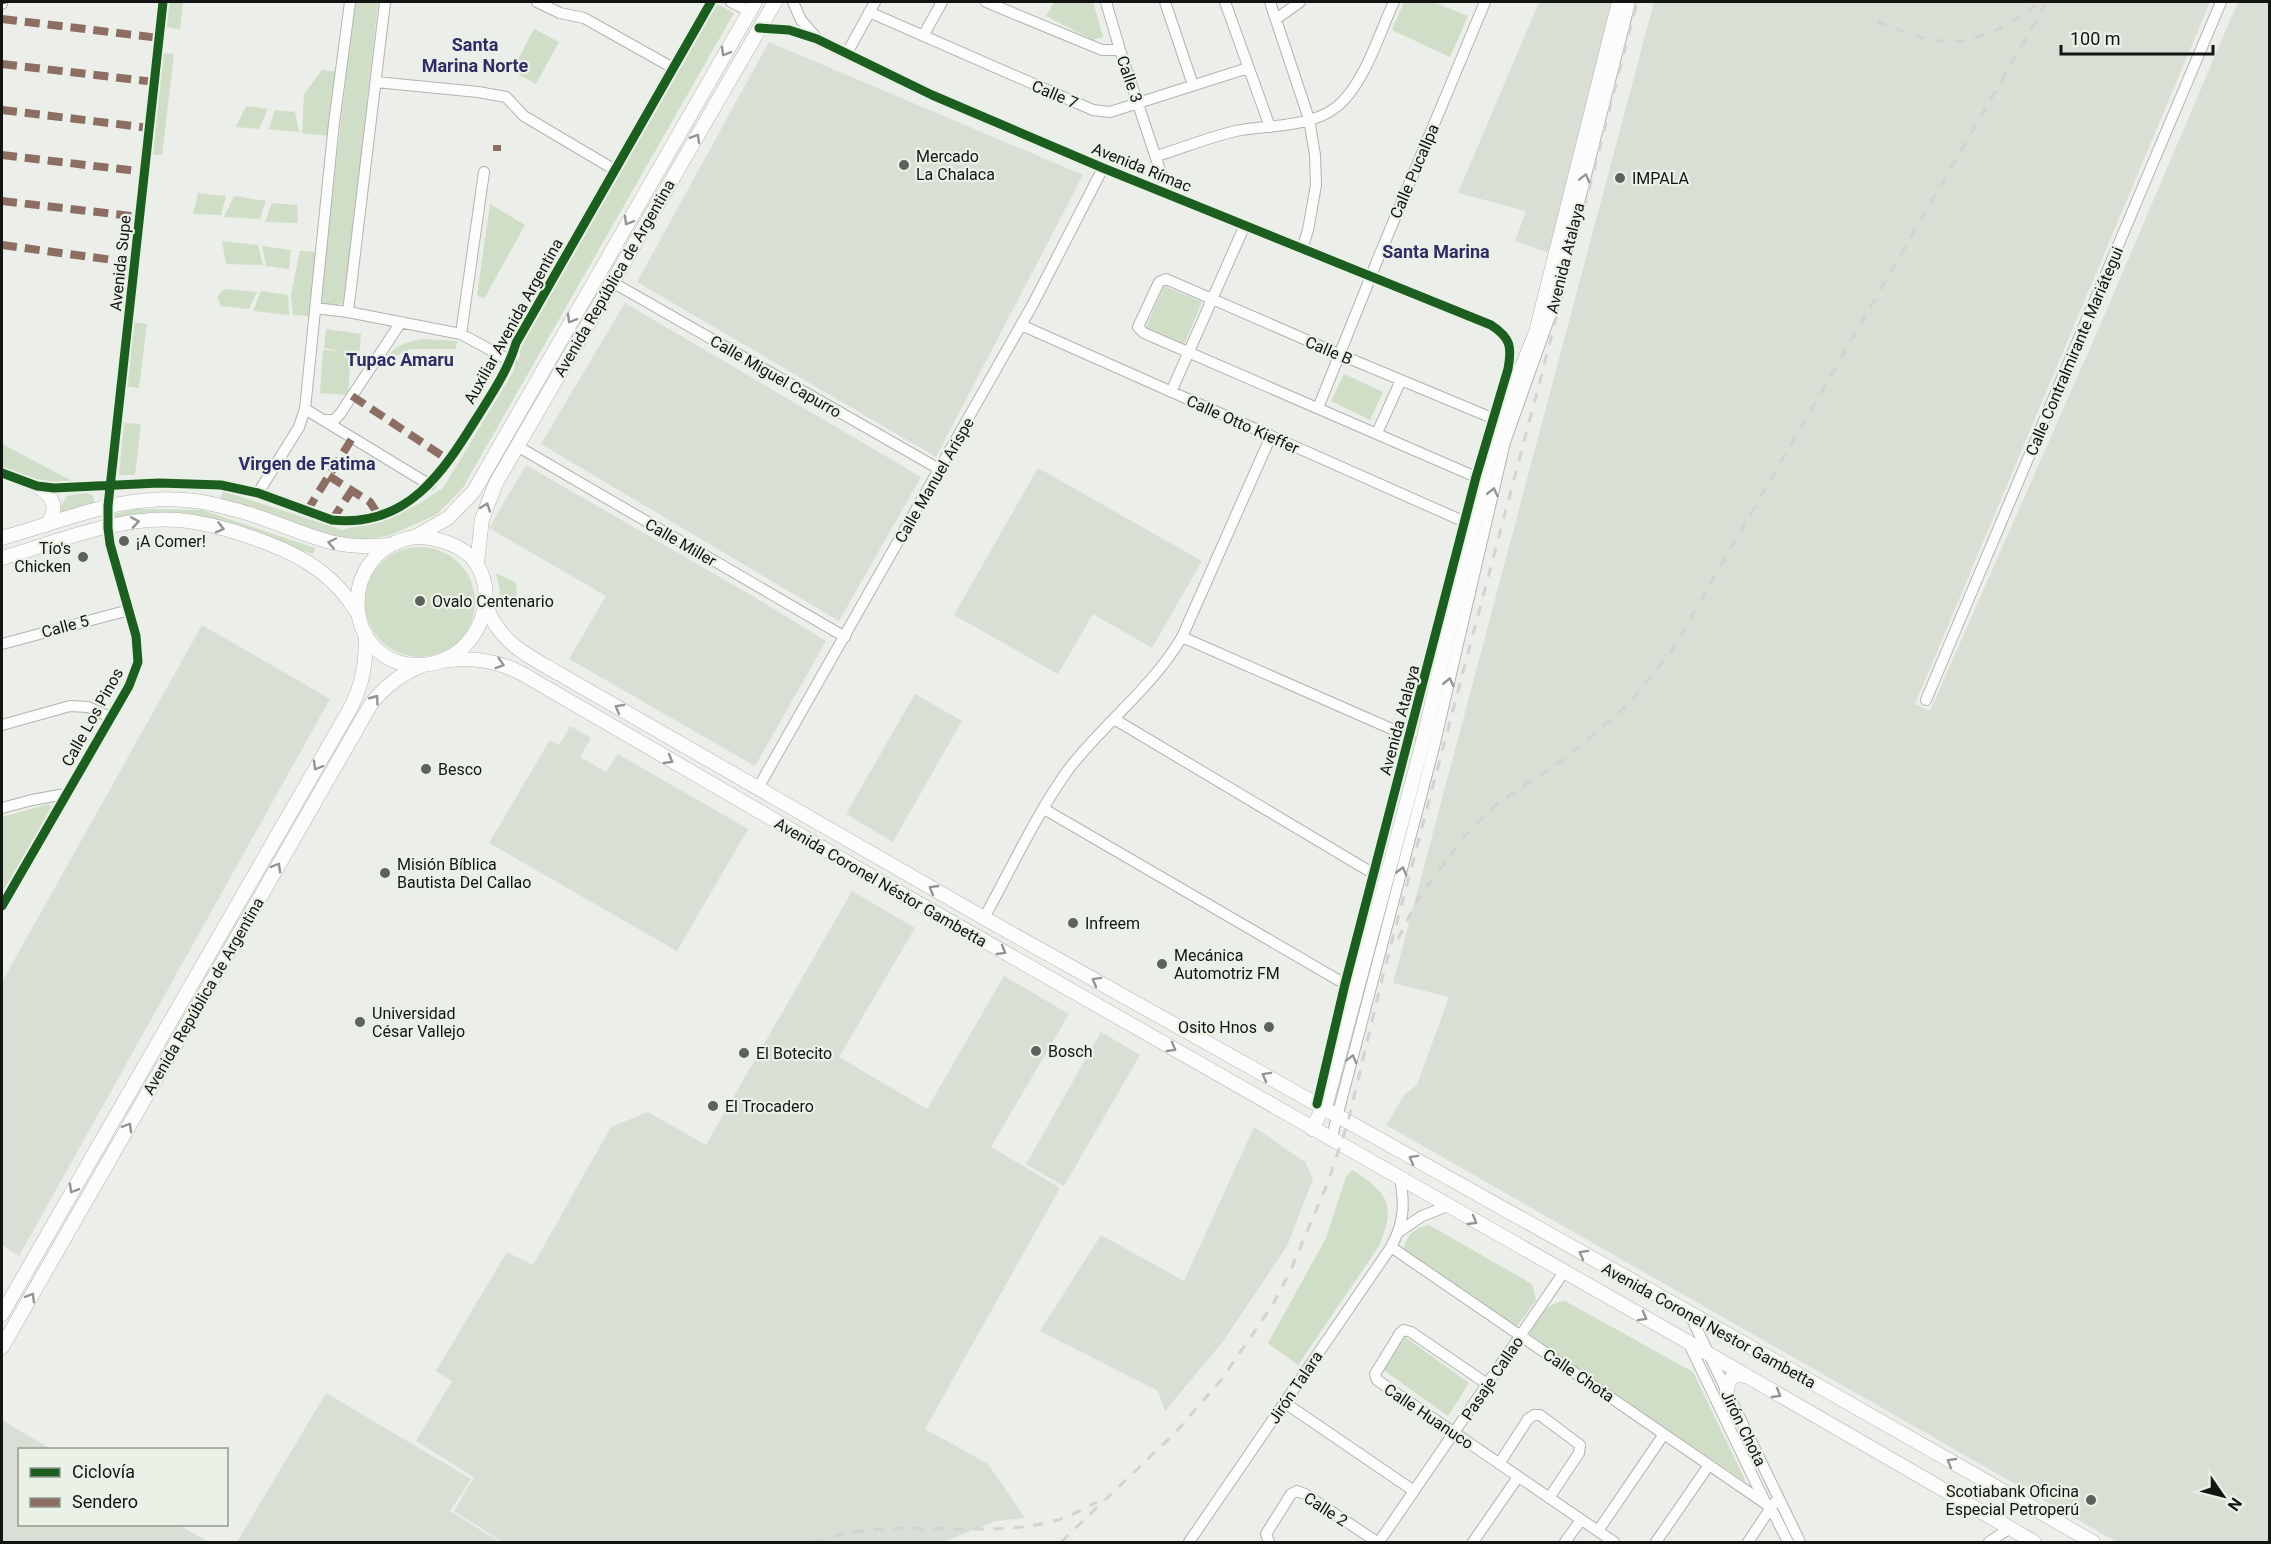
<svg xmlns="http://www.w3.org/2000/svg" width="2271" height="1544" viewBox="0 0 2271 1544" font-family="Roboto,sans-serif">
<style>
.built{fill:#d9dfd5}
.green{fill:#d0ddc7}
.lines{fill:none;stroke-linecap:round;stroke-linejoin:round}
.minor-casing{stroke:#b1b4af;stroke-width:12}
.major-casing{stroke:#b1b4af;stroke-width:15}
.minor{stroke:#fcfcfc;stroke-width:10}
.major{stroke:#fcfcfc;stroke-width:14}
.rail{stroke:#d2d3d2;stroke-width:3;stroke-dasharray:10 10;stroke-linecap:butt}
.quiet{stroke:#8d6e63;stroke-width:8;stroke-dasharray:15 8;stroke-linecap:butt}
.cycleway-casing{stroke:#eaf1e6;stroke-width:13}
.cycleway{stroke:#1b5e20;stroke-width:9}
.oneway{stroke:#939493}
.poi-dot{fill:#5f615d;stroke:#eaf1e6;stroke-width:2}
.labels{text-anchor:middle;stroke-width:4.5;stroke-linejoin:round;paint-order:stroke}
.street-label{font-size:16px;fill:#131512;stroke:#eaf1e6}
.poi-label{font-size:16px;fill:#131512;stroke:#eaf1e6;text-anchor:start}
.neighbourhood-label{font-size:18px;font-weight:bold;fill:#302c67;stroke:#eaf1e6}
</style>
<rect width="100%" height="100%" fill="#ebeee9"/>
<path class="built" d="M1539,2h73l-63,251 -34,-12 11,-30 -68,-18z
M1654,2h556l-295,702 15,7 168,-381 140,-328h31v1540h-152l-731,-417 19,-31 12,-9 32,-88 -56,-14z
M769,42l314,133 -147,282 -299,-175z
M625,303l296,174 -82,144 -298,-177z
M526,465l225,130 75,46 -71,125 -186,-107 37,-63 -117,-68z
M1038,468l164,93 -50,87 -59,-34 -35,60 -104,-59z
M202,625l128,74 -311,557 -17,-11v-263z
M915,694l47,27 -69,121 -47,-28z
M570,726l21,12 -11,19 26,15 12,-18 130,75 -71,122 -188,-108 61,-103 9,5z
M852,891l63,37 -76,129 88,52 77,-133 65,38 -78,133 69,41 -135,241 63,35 37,54 -29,3 -53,21h-440l-49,-31 20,-34 -58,-36 36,-60 -16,-10 71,-119 26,13 78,-138 37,-15 58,33z
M1101,1032l39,23 -76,131 -38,-22z
M1254,1127l51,35 8,17 -26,67 -63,94 -59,71 -7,-20 -118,-60 61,-96 83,46z
M326,1393l145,86 -21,32 50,31h-263z
M2,1420l49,29 -31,1v74l159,1 30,17h-207z"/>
<path class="green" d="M169,2h14l-3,27 -14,-2z
M355,2h23l-33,300c-8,5 -19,5 -25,-2z
M1054,2h39l10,35 -10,3 -47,-24z
M1404,2h29l35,14 -18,41 -58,-27z
M715,3l19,10 -272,476 -26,26 -48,21 -47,6 -122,-40 4,-11 119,39 40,-11 37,-15 24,-16 69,-114 8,-18v-11z
M534,29l25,13 -23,42 -24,-13z
M162,53l12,1 -12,101 -13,-1z
M322,70l17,2 -9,64 -28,-3 2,-39z
M246,106l22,3 -9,20 -23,-2z
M275,110l20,2 4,20 -30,-3z
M198,193l28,3 -5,19 -28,-1z
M234,196l32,5 -6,18 -36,-2z
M272,203l25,2 1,18 -33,-1z
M490,204l35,21 -41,74 -7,-4z
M222,241l36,4 5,20 -37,-1z
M262,246l29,4 -2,19 -23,-3z
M300,251l17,1 -7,64 -17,-1 -2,-21z
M1164,286l38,16 -19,45 -38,-17z
M224,289l33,3 -8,17 -28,-3 -4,-9z
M261,291l27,4 1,20 -36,-4z
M133,322l14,2 -8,64 -14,-2z
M326,329l35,5 -2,20 -8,-1 -3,42 -28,-2 3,-43 18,1 -17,-3z
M423,339l35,2 -3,8h-45l-25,13c7,-16 21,-20 38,-23z
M1344,374l39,18 -13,28 -39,-19z
M124,423l17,1 -6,51h-16z
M2,444l74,39c-27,1 -50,-7 -74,-16z
M87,493l6,3 2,7 -34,10 -1,-5 7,-12z
M137,509l65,1 113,38 -2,6 -110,-34 -87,4 -3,-10z
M365 602a55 55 0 1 1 110 0a55 55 0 1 1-110 0Z
M496,573l20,10 1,19 -18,7 1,-18z
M49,804l3,3 -50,86v-76z
M1352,1170c37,23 44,35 27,76l-81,119 -30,-22 58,-105 20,-61z
M1429,1225l103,59 4,16 -18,25 -4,1 -108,-73 -2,-6c3,-12 12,-20 25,-22z
M1565,1301l128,71 53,110 -215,-143 -2,-4c6,-17 18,-32 36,-34z
M1405,1337l64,46 -21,33 -66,-47z"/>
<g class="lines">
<defs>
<path id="minor" d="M537,2l23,11 24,5 89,50
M731,2l18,9
M793,2l8,18 14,16
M986,2l116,48h18
M1106,2l14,48 48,144
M1165,2l28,83
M1225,2l45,125
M1270,2l39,117 6,36 1,30 -8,45 -6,19
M2,4v-2
M869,12l224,98 17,2 138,-44
M1276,19l24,-17
M759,28l30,2 28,9 115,56 171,73 388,157c20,13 21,22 17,44l-32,108 -131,507 -28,120
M923,36l19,-34
M847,53l28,-51
M376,82l102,10 28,5 18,19 91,54
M1157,156c26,-8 52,-19 79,-25 35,-7 82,-2 108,-31 24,-27 35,-66 50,-98
M612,282l327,187
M315,308l33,4 113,22 50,27
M348,312l37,-310
M1021,325l444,197
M461,334l23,-162
M1171,392l74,-167
M1318,408l59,-147 108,-259
M305,409l125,76
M326,420h8l6,-6 61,-92
M1377,433l24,-53
M517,446l328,191
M2,473l35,13 17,2 105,-5 62,2 37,8 74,27c76,8 111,-48 146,-104 15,-24 30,-46 38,-73l195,-341
M1476,477l-332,-144 -6,-6 21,-45 7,-3 175,76 151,63
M258,493l41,-66 6,-18 29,-286 16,-121
M1182,637l228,100
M2,644l127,-34
M1926,700l295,-698
M1114,719l260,155
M2,725l68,-19 18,1 22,10
M758,788l275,-484 70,-136
M2,808l30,-8 33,-6
M1044,809l301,175
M2,906l127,-220 9,-24 -2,-26 -26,-92 -2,-16v-22l55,-504
M984,918c26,-47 53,-105 84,-148 35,-46 84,-82 114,-133l89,-201
M1331,1140l103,-393 71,-305 46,-129 79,-311
M1400,1231l22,-15 26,-10
M1391,1247l375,257
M1689,1313l111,229
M1688,1342l78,162 5,4 17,34
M1487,1384l-76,-52 -7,-2 -4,3 -25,41 2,6 237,162
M1285,1403l129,88
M1499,1464l29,-45 6,-4h6l40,30 -1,8 -30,45
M1598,1531l66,-97
M1189,1542l202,-295c13,-24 14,-42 9,-68
M1269,1542l-3,-8 25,-40 6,-3 8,3 72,48
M1379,1542l185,-270
M1473,1542l45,-65
M1565,1542l16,-22
M1656,1542l53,-77
M1748,1542l26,-39
M1989,1542l21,-14"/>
<path id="major" d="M37,486c16,10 23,23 9,39
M415,537l33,-19 26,-27 281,-489
M415,537c21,0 49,8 61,26 27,42 -6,100 -54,102 -80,4 -89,-115 -7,-128z
M2,538c68,-19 128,-48 201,-36 18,4 36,8 53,14 51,17 75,35 133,29
M2,558c56,-16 117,-43 177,-38 31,3 60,12 88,23 37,14 68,33 89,68
M477,564l5,-45 14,-36 279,-481
M484,601c15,43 43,54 79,75l421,242 715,400 394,224
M442,661c29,-4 53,-1 79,12l348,202 819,467 346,200
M1312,1129l15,-29 96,-358 66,-283 12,-39 35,-88 83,-330
M2,1314l348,-605c13,-25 16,-46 16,-74
M2,1347l369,-643c15,-19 30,-30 52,-39
M1727,1392c0,-12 6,-19 18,-16"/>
</defs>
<use href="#minor" class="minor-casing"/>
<use href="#major" class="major-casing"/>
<use href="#minor" class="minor"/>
<use href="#major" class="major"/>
<path class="rail" d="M1878,22c21,8 42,17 63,19 36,4 73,-18 99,-39
M1398,939l20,-40 45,-61 32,-33 72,-48 63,-54 42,-53 375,-648
M815,1542c76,-28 162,-1 239,-21 16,-4 29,-12 43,-19
M1061,1542l114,-109 46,-53 51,-74 17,-32 39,-92 20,-60 35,-147 157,-594 97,-379"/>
<path class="quiet" d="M2,4v-2
M2,19l157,19
M2,64l153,18
M2,110l148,18
M497,151v-6
M2,155l143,17
M2,201l138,16
M2,245l133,18
M352,396l98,65
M329,476l41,26 9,14
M307,511l46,-74
M332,520l20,-30"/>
<defs>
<path id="cycleway" d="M759,28l30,2 28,9 115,56 171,73 388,157c20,13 21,22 17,44l-32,108 -131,507 -28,120
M2,473l35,13 17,2 105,-5 62,2 37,8 74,27c76,8 111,-48 146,-104 15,-24 30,-46 38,-73l195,-341
M2,906l127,-220 9,-24 -2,-26 -26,-92 -2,-16v-22l55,-504"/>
</defs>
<use href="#cycleway" class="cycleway-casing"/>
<use href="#cycleway" class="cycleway"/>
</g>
<defs><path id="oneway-chevron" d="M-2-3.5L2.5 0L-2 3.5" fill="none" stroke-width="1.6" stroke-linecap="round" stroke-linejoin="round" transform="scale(1.5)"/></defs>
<g class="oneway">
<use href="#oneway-chevron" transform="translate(725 52) rotate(120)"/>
<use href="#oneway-chevron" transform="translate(696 138) rotate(-60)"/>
<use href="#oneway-chevron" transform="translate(1585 178) rotate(-76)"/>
<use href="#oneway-chevron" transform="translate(628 221) rotate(120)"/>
<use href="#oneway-chevron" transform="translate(571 319) rotate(120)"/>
<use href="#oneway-chevron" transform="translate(1493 492) rotate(-77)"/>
<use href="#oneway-chevron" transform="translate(486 507) rotate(-70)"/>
<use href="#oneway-chevron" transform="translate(135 522) rotate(-9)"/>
<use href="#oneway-chevron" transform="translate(220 528) rotate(14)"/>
<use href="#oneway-chevron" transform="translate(332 543) rotate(-168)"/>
<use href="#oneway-chevron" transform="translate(500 664) rotate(17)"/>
<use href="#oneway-chevron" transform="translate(1449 682) rotate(-77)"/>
<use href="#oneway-chevron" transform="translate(375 699) rotate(-53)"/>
<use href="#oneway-chevron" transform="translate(619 708) rotate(-150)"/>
<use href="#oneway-chevron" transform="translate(669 760) rotate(30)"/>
<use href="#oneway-chevron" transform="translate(317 766) rotate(120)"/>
<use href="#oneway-chevron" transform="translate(277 867) rotate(-60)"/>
<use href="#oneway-chevron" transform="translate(1402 871) rotate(-75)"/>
<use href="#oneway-chevron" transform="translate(933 889) rotate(-150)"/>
<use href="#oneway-chevron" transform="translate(1002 951) rotate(30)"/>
<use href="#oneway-chevron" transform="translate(1096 981) rotate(-151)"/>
<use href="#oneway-chevron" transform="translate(1172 1048) rotate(30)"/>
<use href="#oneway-chevron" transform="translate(1352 1059) rotate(-75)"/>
<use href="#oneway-chevron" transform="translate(1266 1076) rotate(-151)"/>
<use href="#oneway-chevron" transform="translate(128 1127) rotate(-60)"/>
<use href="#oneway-chevron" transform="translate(1413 1159) rotate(-151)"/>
<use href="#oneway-chevron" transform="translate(73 1189) rotate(120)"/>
<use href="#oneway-chevron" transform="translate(1473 1221) rotate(30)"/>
<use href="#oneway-chevron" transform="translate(1583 1254) rotate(-151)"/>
<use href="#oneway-chevron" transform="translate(31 1297) rotate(-59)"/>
<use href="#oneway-chevron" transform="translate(1643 1317) rotate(29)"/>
<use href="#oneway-chevron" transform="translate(1777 1394) rotate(30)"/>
<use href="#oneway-chevron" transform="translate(1951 1462) rotate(-150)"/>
</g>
<g class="poi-dot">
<circle cx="904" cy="165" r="6"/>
<circle cx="1620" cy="178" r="6"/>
<circle cx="124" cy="541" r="6"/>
<circle cx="83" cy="557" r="6"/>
<circle cx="420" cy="601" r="6"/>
<circle cx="426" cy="769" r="6"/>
<circle cx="385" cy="873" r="6"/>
<circle cx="1073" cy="923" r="6"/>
<circle cx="1162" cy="964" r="6"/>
<circle cx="360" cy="1022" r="6"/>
<circle cx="1269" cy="1027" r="6"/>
<circle cx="1036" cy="1051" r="6"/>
<circle cx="744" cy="1053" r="6"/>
<circle cx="713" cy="1106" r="6"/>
<circle cx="2091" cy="1500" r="6"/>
</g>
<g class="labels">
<g class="street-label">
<text transform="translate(1130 79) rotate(71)" y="6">Calle 3</text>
<text transform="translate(1055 94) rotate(23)" y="6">Calle 7</text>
<text transform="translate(1142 167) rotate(22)" y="6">Avenida Rímac</text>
<text transform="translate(1414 171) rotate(-67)" y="6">Calle Pucallpa</text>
<text transform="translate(1565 258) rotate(-76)" y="6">Avenida Atalaya</text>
<text transform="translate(120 263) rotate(-84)" y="6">Avenida Supe</text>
<text transform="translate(614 278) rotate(-60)" y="6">Avenida República de Argentina</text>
<text transform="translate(513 321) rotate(-61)" y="6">Auxiliar Avenida Argentina</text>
<text transform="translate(1329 350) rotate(23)" y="6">Calle B</text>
<text transform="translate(2074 351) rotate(-67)" y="6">Calle Contralmirante Mariátegui</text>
<text transform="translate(776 376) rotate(30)" y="6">Calle Miguel Capurro</text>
<text transform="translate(1243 424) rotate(24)" y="6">Calle Otto Kieffer</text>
<text transform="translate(934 480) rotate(-60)" y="6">Calle Manuel Arispe</text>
<text transform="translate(681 542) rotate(30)" y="6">Calle Miller</text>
<text transform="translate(65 626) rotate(-15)" y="6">Calle 5</text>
<text transform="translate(92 717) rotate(-61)" y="6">Calle Los Pinos</text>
<text transform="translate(1399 720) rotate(-75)" y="6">Avenida Atalaya</text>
<text transform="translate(881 882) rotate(30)" y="6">Avenida Coronel Néstor Gambetta</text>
<text transform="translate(203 996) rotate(-60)" y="6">Avenida República de Argentina</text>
<text transform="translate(1709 1325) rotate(29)" y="6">Avenida Coronel Nestor Gambetta</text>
<text transform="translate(1579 1375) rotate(34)" y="6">Calle Chota</text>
<text transform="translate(1492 1378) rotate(-56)" y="6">Pasaje Callao</text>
<text transform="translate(1295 1387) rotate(-56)" y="6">Jirón Talara</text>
<text transform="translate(1429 1416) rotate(34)" y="6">Calle Huanuco</text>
<text transform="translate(1744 1428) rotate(64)" y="6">Jirón Chota</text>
<text transform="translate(1326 1509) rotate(33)" y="6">Calle 2</text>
</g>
<g class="poi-label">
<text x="916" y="162">Mercado<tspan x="916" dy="18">La Chalaca</tspan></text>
<text x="1632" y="184">IMPALA</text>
<text x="136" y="547">¡A Comer!</text>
<text x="71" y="554" text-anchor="end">Tío's<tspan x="71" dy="18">Chicken</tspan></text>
<text x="432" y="607">Ovalo Centenario</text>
<text x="438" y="775">Besco</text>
<text x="397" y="870">Misión Bíblica<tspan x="397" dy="18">Bautista Del Callao</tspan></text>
<text x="1085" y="929">Infreem</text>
<text x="1174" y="961">Mecánica<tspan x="1174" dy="18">Automotriz FM</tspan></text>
<text x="372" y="1019">Universidad<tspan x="372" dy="18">César Vallejo</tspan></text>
<text x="1257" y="1033" text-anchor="end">Osito Hnos</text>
<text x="1048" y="1057">Bosch</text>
<text x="756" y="1059">El Botecito</text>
<text x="725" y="1112">El Trocadero</text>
<text x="2079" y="1497" text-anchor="end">Scotiabank Oficina<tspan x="2079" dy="18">Especial Petroperú</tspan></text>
</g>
<g class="neighbourhood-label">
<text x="475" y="51">Santa<tspan x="475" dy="21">Marina Norte</tspan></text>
<text x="1436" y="258">Santa Marina</text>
<text x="400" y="366">Tupac Amaru</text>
<text x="307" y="470">Virgen de Fatima</text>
</g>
</g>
<rect width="2271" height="1544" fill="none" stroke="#131512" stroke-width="6"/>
<rect x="18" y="1448" width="210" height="78" fill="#eaf1e6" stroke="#949991" stroke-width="1.5"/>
<rect x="30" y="1468" width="30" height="9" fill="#1b5e20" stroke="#949991" stroke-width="1.5"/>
<text x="72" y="1478" font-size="18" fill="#131512">Ciclovía</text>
<rect x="30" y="1498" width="30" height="9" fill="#8d6e63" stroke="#949991" stroke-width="1.5"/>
<text x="72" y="1508" font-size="18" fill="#131512">Sendero</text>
<g transform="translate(2223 1496) rotate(125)" stroke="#eaf1e6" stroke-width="4.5" paint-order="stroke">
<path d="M0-4.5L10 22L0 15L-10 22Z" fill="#131512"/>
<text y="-9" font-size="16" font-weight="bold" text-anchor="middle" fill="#131512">N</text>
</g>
<path d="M2061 45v9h152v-9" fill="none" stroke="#131512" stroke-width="3"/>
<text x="2070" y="45" font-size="18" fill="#131512" stroke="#eaf1e6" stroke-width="4.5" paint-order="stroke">100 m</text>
</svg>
